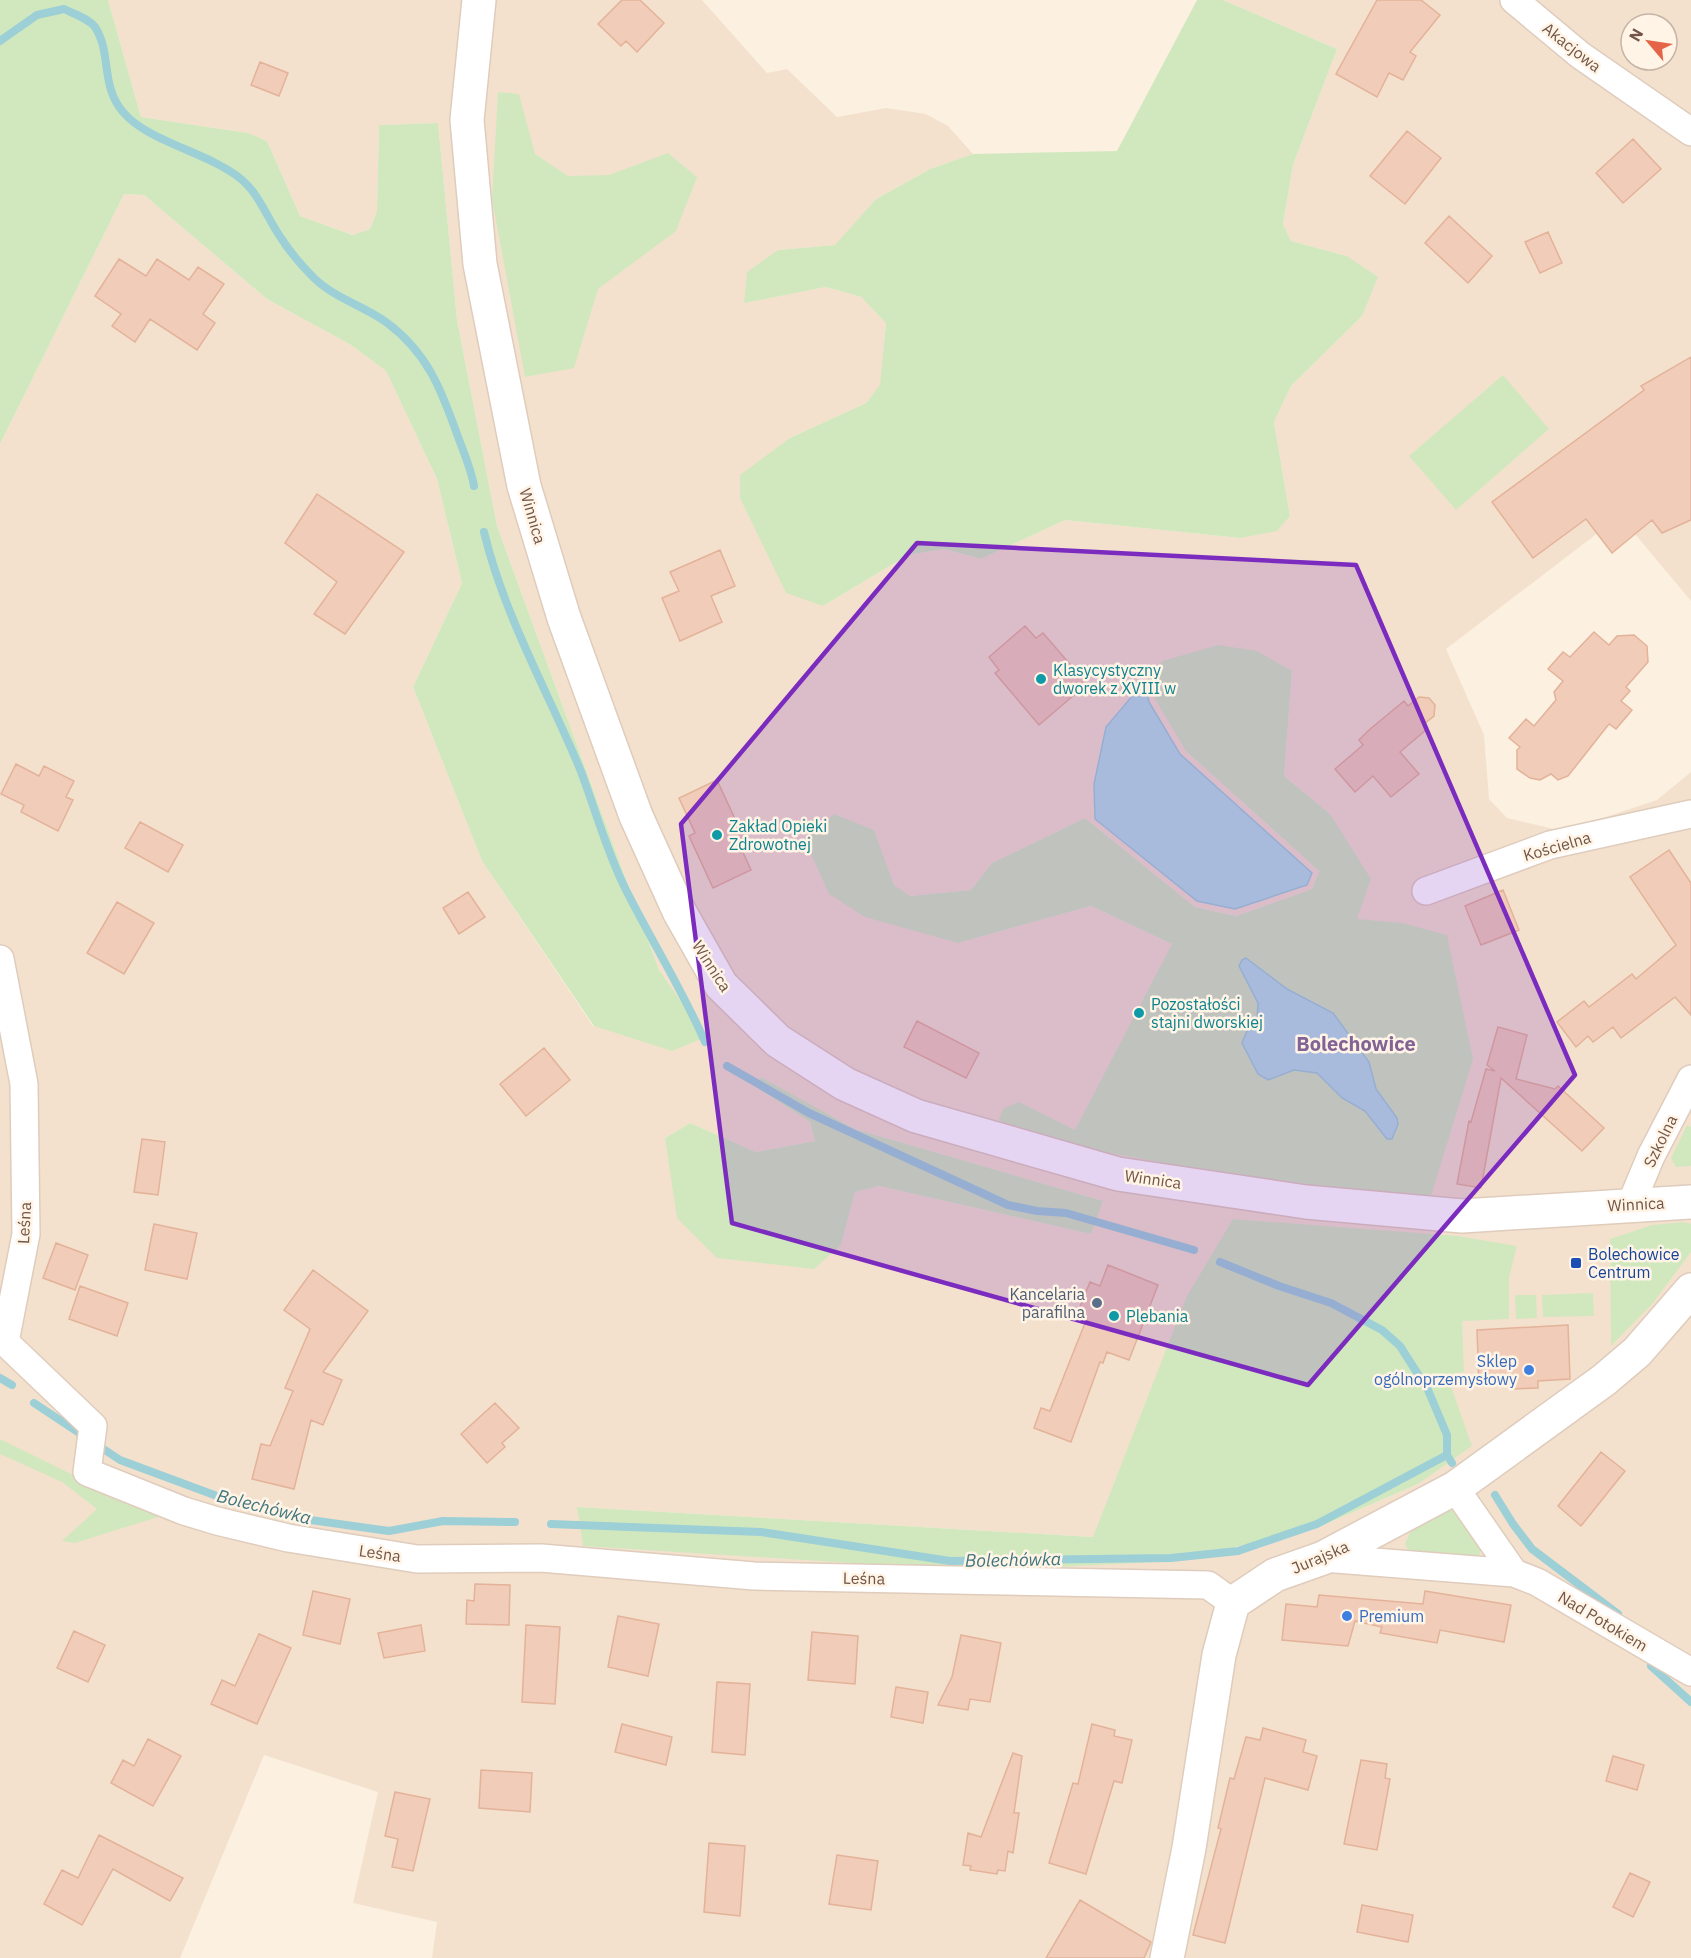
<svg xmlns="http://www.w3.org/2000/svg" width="1691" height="1958" viewBox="0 0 1691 1958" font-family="'IBM Plex Sans',sans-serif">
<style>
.residential{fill:#f3e1ce;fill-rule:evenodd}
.green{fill:#d1e8bf}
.water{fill:#b5dfe4;stroke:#9ccfd6;stroke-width:1.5}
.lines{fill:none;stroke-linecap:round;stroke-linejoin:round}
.stream{stroke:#9ccfd6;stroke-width:8}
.building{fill:#f1ccb8;stroke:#e3b299;stroke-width:1.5}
.minor-casing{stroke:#dfccbc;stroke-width:30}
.tertiary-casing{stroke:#dfccbc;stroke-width:36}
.minor{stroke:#fff;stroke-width:27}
.tertiary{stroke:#fff;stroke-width:33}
.marked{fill:#7b2cbf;fill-opacity:0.2;stroke:#7b2cbf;stroke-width:4.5;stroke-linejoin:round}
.culture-dot{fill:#0f9aa8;stroke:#fff4e5;stroke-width:2}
.transit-dot{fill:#1a4fb4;stroke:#fff4e5;stroke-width:2}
.service-dot{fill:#5c6f8a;stroke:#fff4e5;stroke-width:2}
.shop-dot{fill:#3f7fe0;stroke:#fff4e5;stroke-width:2}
.labels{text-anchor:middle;stroke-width:5;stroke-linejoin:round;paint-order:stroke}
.street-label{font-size:16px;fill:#715548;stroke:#fff4e5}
.culture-label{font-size:16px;fill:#0d838f;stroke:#fff4e5;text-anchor:start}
.transit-label{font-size:16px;fill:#164399;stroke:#fff4e5;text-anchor:start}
.service-label{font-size:16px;fill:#4e5e75;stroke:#fff4e5;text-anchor:end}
.shop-label{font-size:16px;fill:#366cbe;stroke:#fff4e5;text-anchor:end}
.water-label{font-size:18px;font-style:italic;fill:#3f767f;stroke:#fff4e5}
.quarter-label{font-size:20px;font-weight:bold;fill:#826395;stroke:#fff4e5}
</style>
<rect width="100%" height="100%" fill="#fcf0e0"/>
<path class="residential" d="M108,0h594l65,73 20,-4 50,48 49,-9 40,6 22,12 25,28 -43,15 -54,30 -40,46 -58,5 -34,52 82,-15 35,10 25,26 -5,62 -15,18 -76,35 33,168 85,-51 36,-6 37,10 84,-39 175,18 50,-22 -16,-94 17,-36 71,-70 -15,-60 -56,-15 -8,-17 10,-59 44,-116 -114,-49h468v601l-71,-85 -174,133 38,86 5,64 18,19 56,13 94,-31 34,-28v1186h-1259l5,-36 -84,-19 25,-111 -114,-37 -84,203h-180v-1514l124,-250 20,1 123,104 84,46 35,26 51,108 25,104 -49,104 69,174 111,165 112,11 -46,-67 -162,-444 -40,-206 -19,-197 -59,2 -2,86 -7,18 -16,6 -54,-19 -33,-75 -19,-8 -107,-16zM1631,24h36v36h-36zM1292,671l-8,105 46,38 5,107 -163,23 -81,-38 -133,37 -153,-103 69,-10 20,56 16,10 61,-6 21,-27 93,-45 110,89 41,9 76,-27 7,-18 -133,-120zM761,1077l94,52 248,72 -12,33 -212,-48 -24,6 -14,52 -176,-106 25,-15 66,29 59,-11 -5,-19 -54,-35zM1233,1219l54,5 177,148 -17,3 -29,109 -99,43 -143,34 -593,-15 -5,-39 515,30z"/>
<path class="green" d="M0,0h108l33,117 107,16 19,8 33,75 53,19 17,-6 7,-18 2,-86 59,-2 19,197 40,206 162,444 47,67 -34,14 -78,-25 -112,-165 -69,-174 49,-104 -25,-104 -51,-108 -35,-26 -84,-46 -123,-104 -20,-1 -124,250z
M1197,0h26l114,49 -44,116 -10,59 8,17 56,15 31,21 -16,39 -71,70 -17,36 16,94 -13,15 -37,7 -175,-18 -84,39 -37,-10 -36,6 -85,51 -37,-13 -46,-95v-23l50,-37 76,-35 14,-18 6,-62 -25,-26 -35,-10 -82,16 3,-31 31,-22 57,-5 41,-46 54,-30 43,-15 144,-3z
M498,92l21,2 16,60 33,22 41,-1 59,-22 29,24 -21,54 -78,58 -24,79 -49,9 -33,-178z
M1503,375l46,54 -93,81 -47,-54z
M1218,645l39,6 35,20 -8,105 46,38 41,65 -14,40 45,4 45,12 26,124 -42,137c-144,-10 -290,-33 -430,-67l-2,-10 5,-11 15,-6 56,28 97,-186 -81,-38 -133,37 -93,-26 -36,-23 -24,-54 29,-26 40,16 20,55 16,11 61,-6 21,-27 93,-45 110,89 41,9 76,-27 7,-18 -133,-120 -31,-52 -6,-20 13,-18z
M761,1077l94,52 248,72 -12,33 -212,-48 -24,6 -14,53 -27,24 -97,-11 -40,-40 -12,-80 25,-15 66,29 59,-11 -5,-19 -54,-35z
M1687,1125l4,2v39l-15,1 -5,-9z
M1233,1219l225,17 59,10 -8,31v42l-47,2 2,51 -17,3 25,71 -54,38 -99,43 -143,34 -198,10 -395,-25 -6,-39 516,30 94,-241z
M1684,1222l7,2v28l-38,51 -42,43 -1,-107 42,-14z
M1593,1293l1,23 -51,1 -1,-22z
M1515,1295h21l1,23 -21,1z
M0,1439l108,53 56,23 -89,28 -13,-2 35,-32 -35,-27 -62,-28z
M1446,1509l14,4 21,34 -2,10 -68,-2 -6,-11 5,-12z"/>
<path class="water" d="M1144,682l5,20 31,52 132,119 -5,12 -72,24 -38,-8 -102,-82 -1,-35 12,-57z
M1246,958l41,31 46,24 36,49 7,27 21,29 1,6 -6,15h-5l-22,-28 -23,-13 -25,-25 -23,-3 -26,10 -10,-6 -16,-31 5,-12 10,-9 1,-19 -19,-37 3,-6z"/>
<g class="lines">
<path class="stream" d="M0,41l37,-26 27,-6c10,5 24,9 31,18 17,26 5,58 28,85 25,30 85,40 118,67 19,16 26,39 40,59 9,14 21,28 32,39 21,21 49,28 73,45 41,30 55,67 71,112 6,17 14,34 17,52
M484,532c20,83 63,158 96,237 15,39 26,81 45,119 26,52 57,101 80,154
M727,1066l82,47 199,92 29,6 29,2 128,37
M1220,1262l59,24 52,17 51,27 18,16 28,44 19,45v20
M0,1378l12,7
M34,1403l86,57 105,39 64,18 100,14 54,-10 72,1
M1495,1495l18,29 19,25 86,65
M551,1524l210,8 189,29 221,-3 67,-7 79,-27 130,-69 5,8
M1651,1666l40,36"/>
</g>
<path class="building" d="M622,0h18l24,23 -27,29 -11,-11 -5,5 -23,-22z
M1377,0h44l19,15 -30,37 6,4 -13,24 -14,-7 -12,24 -41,-23z
M260,62l28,11 -9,23 -28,-11z
M1407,131l34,27 -36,46 -35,-28z
M1633,139l28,30 -38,34 -27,-30z
M1449,216l43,40 -24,27 -43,-40z
M1548,232l14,31 -22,10 -15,-31z
M119,259l27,17 11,-17 32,21 9,-13 26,17 -21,30 12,9 -18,27 -47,-31 -15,23 -23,-16 9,-12 -26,-18z
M1691,357v163l-29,13 -10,-13 -40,33 -26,-34 -53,39 -41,-56 152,-112 -3,-4z
M317,494l87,58 -59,82 -31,-20 23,-32 -52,-39z
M720,550l15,36 -24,10 11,26 -42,19 -18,-43 17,-7 -9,-19z
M1025,626l11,12 7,-5 44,51 -48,41 -44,-52 4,-3 -10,-13z
M1594,632l15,13 8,-9 17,-1 13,11 1,16 -22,25 4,4 -9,10 11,9 -16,19 -7,-5 -41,52 -10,4 -7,-6 -11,6 -10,-2 -13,-9v-19l3,-3 -11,-9 17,-19 8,7 22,-26 -2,-8 9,-11 -15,-12 15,-17 7,5z
M1419,697l10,1 6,7 -1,11 -10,8 3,5 -27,23 19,22 -28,23 -18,-21 -18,16 -20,-23 28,-24 -4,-5 10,-10 35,-29 4,5z
M16,764l23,12 5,-10 30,15 -8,16 7,3 -15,31 -37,-19 3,-7 -23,-11z
M717,780l30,65 -6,3 10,22 -38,18 -24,-52 6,-3 -16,-35z
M140,822l43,23 -15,27 -43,-24z
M1669,850l22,33v132l-16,-18 -54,41 -8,-11 -20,15 -5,-6 -12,11 -19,-25 27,-21 5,6 43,-33 4,5 40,-34 -46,-68z
M1503,890l16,40 -38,15 -16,-39z
M468,892l17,25 -26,17 -16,-26z
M117,902l37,21 -30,51 -37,-21z
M917,1021l62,32 -13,25 -62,-31z
M1498,1027l29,8 -11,44 39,10 3,-3 46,42 -22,23 -81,-73 -20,110 -24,-4 12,-63 2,1 15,-53 9,2 -8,-6z
M544,1048l26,32 -44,36 -26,-32z
M142,1139l23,3 -7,53 -24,-3z
M154,1224l43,9 -10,46 -42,-9z
M56,1243l32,12 -13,35 -32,-12z
M1108,1265l50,20 -29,75 -22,-8 -4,11 -3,-1 -29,80 -37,-14 7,-20 9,3 37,-93 -10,-4 13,-32 10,4z
M313,1270l55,41 -45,61 19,8 -19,45 -12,-5 -17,69 -42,-10 9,-35 9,2 23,-55 -8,-3 25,-59 -26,-19z
M80,1286l48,17 -11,33 -48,-17z
M1568,1325l2,54 -32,2v7l-29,1v-6l-30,2 -2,-55z
M495,1403l24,25 -17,15 3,4 -18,16 -26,-29z
M1601,1452l24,19 -44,55 -23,-20z
M475,1584l35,1 -1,40 -43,-1 1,-24 7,1z
M313,1591l37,8 -10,45 -37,-9z
M1425,1591l86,14 -7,37 -64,-12 -3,13 -57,-10 2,-6 -27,-6 -7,25 -66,-6 4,-36 31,3 2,-12 104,9z
M618,1616l41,8 -11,52 -40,-9z
M421,1625l4,26 -41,7 -6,-25z
M526,1625l34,2 -5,77 -33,-2z
M74,1631l31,14 -17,37 -31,-14z
M812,1632l46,4 -3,48 -47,-4z
M259,1634l32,14 -34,76 -46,-20 11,-24 13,6z
M961,1635l40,8 -11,59 -20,-3 -2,11 -30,-5 14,-28z
M717,1682l33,2 -5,71 -33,-3z
M896,1687l32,5 -5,31 -32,-6z
M622,1724l50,13 -6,28 -51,-13z
M1092,1724l23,6 -1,6 18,4 -10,43 -8,-2 -28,93 -37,-11 24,-80 5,1z
M1263,1728l43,12 -3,12 14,4 -9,34 -43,-12 -40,165 -32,-8 28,-106 -3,-1 12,-50 4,1 12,-42 14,3z
M148,1739l33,17 -28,50 -42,-23 12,-23 11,6z
M1013,1753l9,3 -8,57h5l-6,40 -5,-2 -3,20 -7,-1 -1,4 -27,-4 1,-4 -8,-1 5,-32 13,4z
M1613,1756l31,9 -7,25 -31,-9z
M1361,1760l26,4 -2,14 5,1 -13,71 -33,-6z
M481,1770l51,3 -2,39 -51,-4z
M395,1792l35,7 -17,72 -21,-4 6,-28 -13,-3z
M99,1835l84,43 -13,23 -57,-32 -31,56 -38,-21 18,-34 16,8z
M709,1843l36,3 -5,70 -36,-4z
M837,1855l41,6 -7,49 -42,-6z
M1630,1873l20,9 -17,35 -20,-10z
M1080,1900l71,42 -7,16h-98z
M1362,1905l51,10 -5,27 -51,-10z"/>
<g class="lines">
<defs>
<path id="minor" d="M1514,0l66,55 111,77
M1426,891l124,-46 141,-31
M0,959l24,125 2,150 -21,108 88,84 -6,46 97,39 33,10 71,17 129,21 124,-1 213,18 454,9 25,18
M1631,1204l20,-48 40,-77
M1455,1488l59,85 23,9 154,90
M1323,1558l191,15"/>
<path id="tertiary" d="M479,0l-12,120 13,144 44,222 40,132 72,198 43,95 42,74 57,56 67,43 71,32 202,58 188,28 156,14 229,-14
M1167,1958l22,-110 30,-193 14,-52 42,-28 48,-17 132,-70 149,-108 33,-28 54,-62"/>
</defs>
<use href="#minor" class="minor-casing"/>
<use href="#tertiary" class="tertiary-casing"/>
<use href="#minor" class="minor"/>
<use href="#tertiary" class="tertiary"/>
</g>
<path class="marked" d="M917,543l439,22 219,510 -267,310 -576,-162 -51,-399z"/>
<g class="culture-dot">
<circle cx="1041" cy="679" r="6"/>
<circle cx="717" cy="835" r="6"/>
<circle cx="1139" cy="1013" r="6"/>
<circle cx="1114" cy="1316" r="6"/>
</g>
<rect class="transit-dot" x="1570" y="1257" width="12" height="12" rx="3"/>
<circle class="service-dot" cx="1097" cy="1303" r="6"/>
<g class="shop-dot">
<circle cx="1529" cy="1370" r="6"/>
<circle cx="1347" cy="1616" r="6"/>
</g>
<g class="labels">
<g class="street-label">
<text transform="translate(1572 47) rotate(38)" y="6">Akacjowa</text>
<text transform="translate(533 516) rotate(74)" y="6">Winnica</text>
<text transform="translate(1557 846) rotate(-16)" y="6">Kościelna</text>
<text transform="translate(712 966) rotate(57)" y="6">Winnica</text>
<text transform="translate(1660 1141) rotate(-64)" y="6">Szkolna</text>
<text transform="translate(1153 1179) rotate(8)" y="6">Winnica</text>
<text transform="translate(1636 1204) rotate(-3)" y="6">Winnica</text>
<text transform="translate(24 1223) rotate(-87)" y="6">Leśna</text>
<text transform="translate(380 1553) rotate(8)" y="6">Leśna</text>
<text transform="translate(1320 1557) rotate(-23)" y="6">Jurajska</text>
<text transform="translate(864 1578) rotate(1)" y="6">Leśna</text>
<text transform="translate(1603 1621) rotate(31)" y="6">Nad Potokiem</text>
</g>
<g class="culture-label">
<text x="1053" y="676">Klasycystyczny<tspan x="1053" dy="18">dworek z XVIII w</tspan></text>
<text x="729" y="832">Zakład Opieki<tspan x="729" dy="18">Zdrowotnej</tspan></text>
<text x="1151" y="1010">Pozostałości<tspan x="1151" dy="18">stajni dworskiej</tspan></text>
<text x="1126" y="1322">Plebania</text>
</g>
<g class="transit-label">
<text x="1588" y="1260">Bolechowice<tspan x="1588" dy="18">Centrum</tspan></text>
</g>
<g class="service-label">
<text x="1085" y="1300">Kancelaria<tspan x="1085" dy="18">parafilna</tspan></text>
</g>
<g class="shop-label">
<text x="1517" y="1367">Sklep<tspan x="1517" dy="18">ogólnoprzemysłowy</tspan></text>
<text x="1359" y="1622" text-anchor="start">Premium</text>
</g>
<g class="water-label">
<text transform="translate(264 1507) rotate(14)" y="6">Bolechówka</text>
<text transform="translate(1013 1560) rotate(-1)" y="6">Bolechówka</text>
</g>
<g class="quarter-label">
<text x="1356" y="1051">Bolechowice</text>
</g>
</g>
<g transform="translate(1649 42) rotate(299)"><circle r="28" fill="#fff4e5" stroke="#c6b4a6" stroke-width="1.5"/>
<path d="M0-4.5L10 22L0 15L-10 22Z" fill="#e56346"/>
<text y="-9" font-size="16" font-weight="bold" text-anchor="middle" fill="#715548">N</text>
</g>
</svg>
